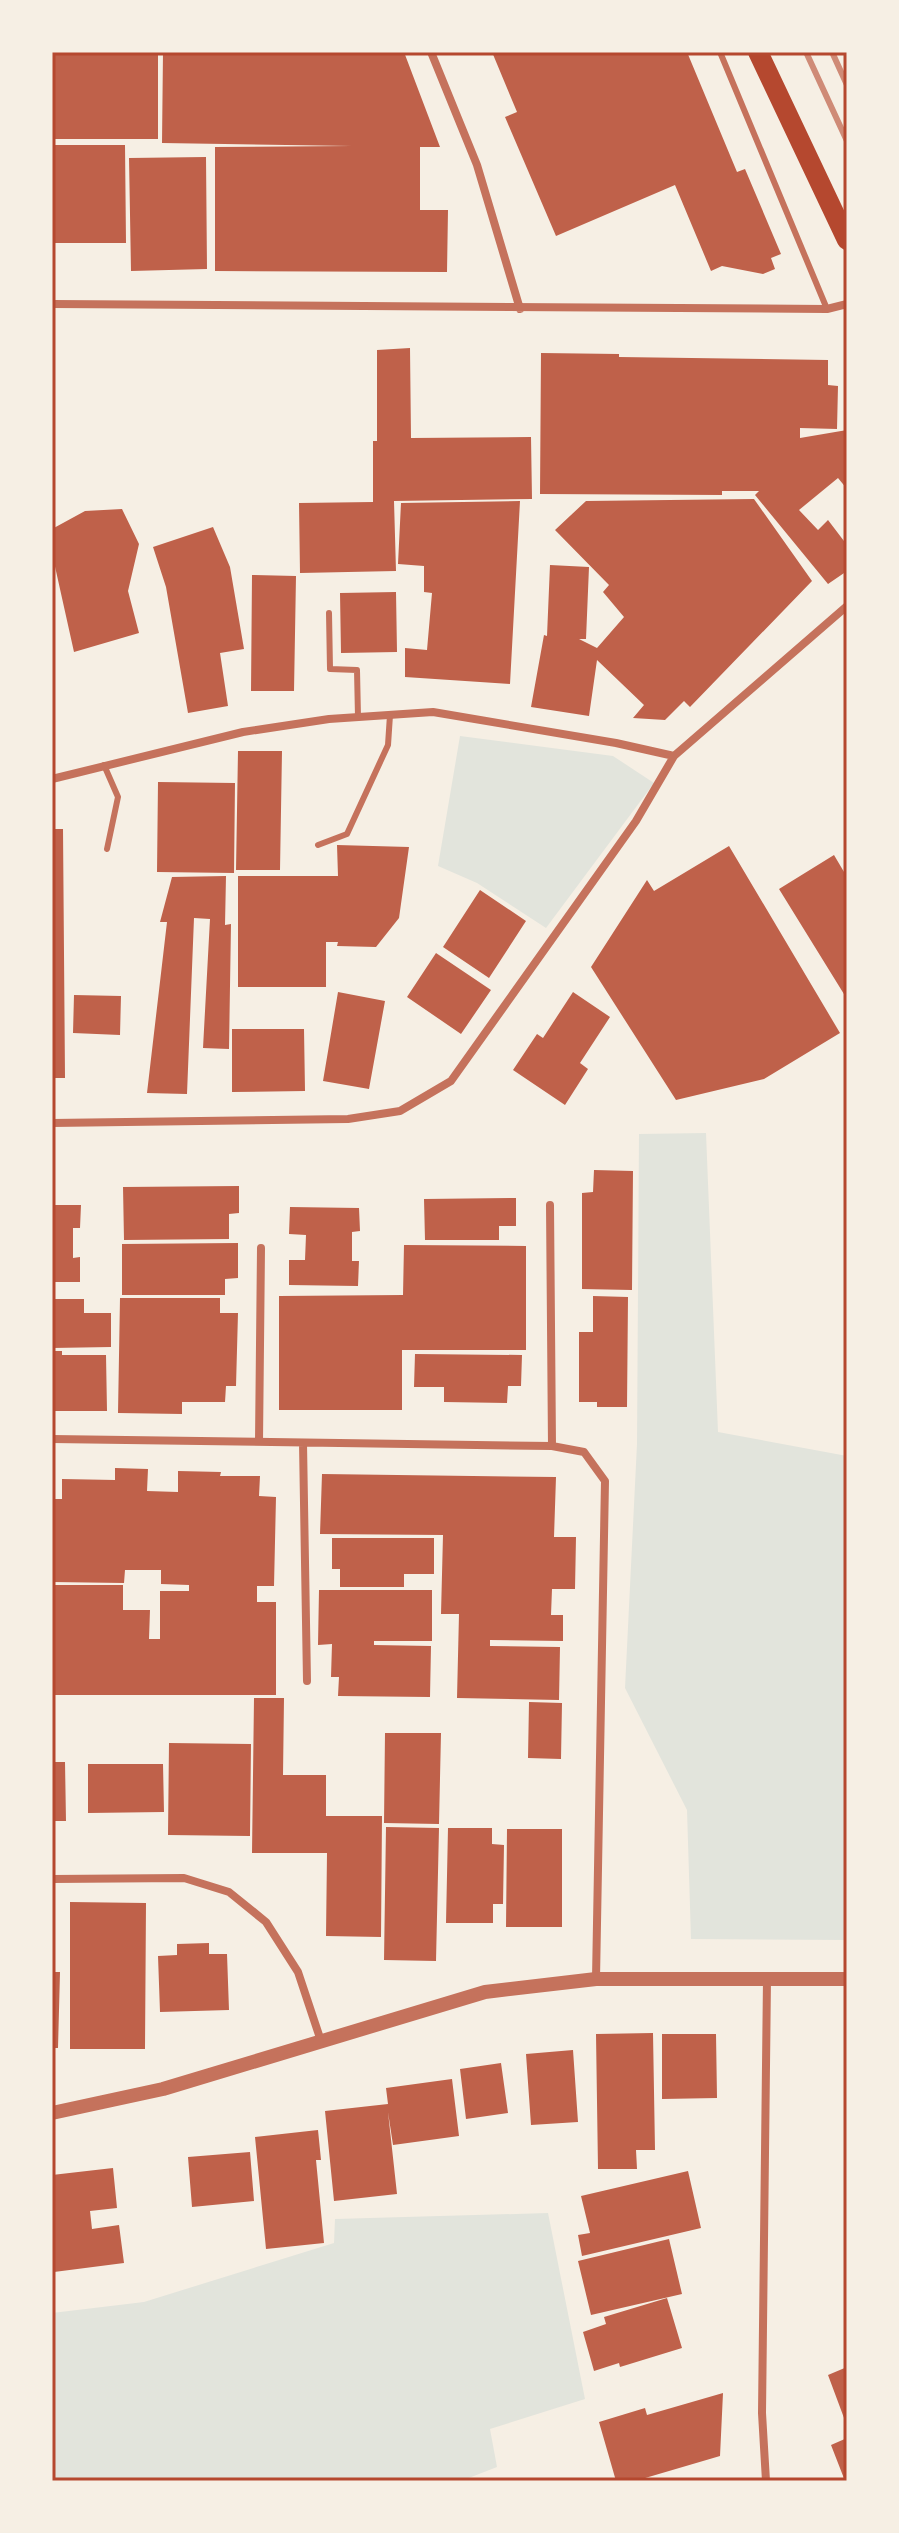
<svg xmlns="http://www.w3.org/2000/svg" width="899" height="2533" viewBox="0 0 899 2533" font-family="Montserrat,sans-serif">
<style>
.green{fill:#e2e4dc}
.building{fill:#bf614a}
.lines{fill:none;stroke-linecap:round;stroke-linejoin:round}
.service{stroke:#c5725c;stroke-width:6}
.minor{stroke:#c5725c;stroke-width:8}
.tertiary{stroke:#c5725c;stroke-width:14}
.primary{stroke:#b5482f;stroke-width:20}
.rail{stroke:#cf8b77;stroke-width:6}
.neatline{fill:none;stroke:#b5482f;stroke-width:3}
</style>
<rect width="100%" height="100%" fill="#f6efe4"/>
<path class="green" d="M460,736l153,20 41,27 -108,145 -69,-45 -39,-17z
M706,1133l12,299 129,24v484l-156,-1 -4,-129 -62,-122 12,-244 2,-310z
M548,2213l37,186 -95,30 7,38 -36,14h-409v-168l92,-11 190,-59 1,-24z"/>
<path class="building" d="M52,52h106v87h-106z
M163,52h241l36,95h-20v63h28l-1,62 -232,-1v-124l137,-1 -190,-3z
M492,52h195l50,120 8,-3 36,85 -10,4 4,11 -12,5 -41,-8 -11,5 -36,-86 -119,51 -51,-119 12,-5z
M52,145h73l1,98h-74z
M206,157l1,112 -76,2 -2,-113z
M410,348l1,90 120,-1 1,62 -138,2 2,70 -96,2 -1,-70 74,-1v-61h4v-91z
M541,353l78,1v3l209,3v25l10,1 -1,43 -37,-1v10l47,-8v59l-9,-11 -39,32 19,20 10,-10 19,25v26l-19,13 -73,-89 4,-4h-37v4l-182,-1z
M754,499l58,82 -122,126 -6,-6 -19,19 -32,-2 11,-13 -47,-45 -8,56 -58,-9 13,-72 3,1 3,-71 39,2 -3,72h-7l18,9 27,-31 -21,-25 6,-7 -54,-55 31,-29z
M520,501l-10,183 -105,-7v-29l22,2 5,-57 -8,-1v-26l-26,-2 3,-61z
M122,509l17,35 -11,47 11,42 -65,19 -22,-99v-24l33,-18z
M213,527l17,40 14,82 -24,4 8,53 -40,7 -22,-126 -13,-40z
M252,575l44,1 -2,115h-43z
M396,592l1,60 -56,1 -1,-60z
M238,751h44l-2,119h-44z
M158,782l77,1 -1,90 -77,-1z
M52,829h11l2,249h-13z
M337,845l72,2 -10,71 -23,29 -39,-1 1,-4h-12v45h-88v-111h100z
M729,846l111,187 -76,46 -88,21 -85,-133 56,-87 7,11z
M834,855l13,22v122l-68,-110z
M226,876l-1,49 6,-1 -2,125 -26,-1 7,-129 -16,-1 -7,176 -40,-1 20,-171h-7l12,-45z
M480,890l46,31 -37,57 -46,-31z
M436,953l55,37 -30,44 -54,-37z
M338,992l47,9 -16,88 -46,-8z
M573,992l37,25 -30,46 8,6 -23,36 -52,-35 24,-36 6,4z
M74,995l47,1 -1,39 -47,-2z
M232,1029h72l1,62 -73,1z
M594,1170l39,1 -1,119 -50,-1v-96l11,-1z
M239,1186v27l-10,1v25l-105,1 -1,-53z
M516,1198v28h-17v14h-74l-1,-41z
M52,1205h29l-1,23h-7v30l7,-1v25h-28z
M290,1207l69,1 1,23 -8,1v29h7l-1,25 -69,-1v-25h16l1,-25 -17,-1z
M238,1243v35l-13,1v16h-103v-51z
M404,1245l122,1v104h-124v60h-123v-114l124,-1z
M593,1296l35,1 -1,110h-30v-5h-18v-70h14z
M120,1298h100v15h18l-2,73h-10l-1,16h-43v12l-64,-1z
M52,1299h32v14h27v34l-59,1z
M52,1351h10v4h44l1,56h-55z
M415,1354l107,1 -1,31h-13l-1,17 -63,-1v-15h-30z
M115,1468l33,1 -1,22 31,1v-21l43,1 -1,4h40l-1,20 17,1 -2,89h-17v16h19v93h-224v-110h71v25h27l-1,29h11v-48h29v-6l-28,-1v-14h-36l-1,13 -72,-1v-53h3v-30h7v-20l53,1z
M322,1474l234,3 -2,60h22l-1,52h-23l-1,26h12v26l-73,-1v6l70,1 -1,53 -102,-2 2,-84h-18l2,-79 -123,-1z
M332,1538h102v36h-30v13h-64v-18h-8z
M319,1590h113v51h-58v4l57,1 -1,51 -92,-1 1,-19h-8l1,-33 -14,1z
M254,1698h30l-1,77h43v41h56l-1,121 -55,-1 1,-83h-75z
M529,1702l33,1 -1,56 -33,-1z
M385,1733h56l-2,91 -55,-1z
M169,1743l82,1 -1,92 -82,-1z
M52,1762h13l1,59h-14z
M88,1764h75l1,48 -76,1z
M386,1827l53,1 -3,133 -52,-1z
M448,1828h44v16l12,1 -1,59h-10v19h-47z
M507,1829h55v98h-56z
M70,1902l76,1 -1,146h-75z
M209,1943v11h18l2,56 -69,2 -2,-56 19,-1v-11z
M52,1972h8l-2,76h-6z
M653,2033l2,117h-19l1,19h-39l-2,-135z
M662,2034h54l1,64 -55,1z
M573,2050l5,72 -47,3 -5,-71z
M501,2063l7,50 -42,6 -6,-50z
M452,2079l7,57 -66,9 -5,-33 9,82 -63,7 -9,-90 63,-7 -2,-16z
M318,2130l3,30h-5l8,83 -58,6 -11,-112z
M250,2152l4,49 -62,6 -4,-50z
M113,2168l4,40 -27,3 2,18 27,-4 5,38 -70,9 -2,-97z
M688,2171l13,57 -119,28 -4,-21 12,-2 -9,-37z
M669,2239l13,55 -91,21 -13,-54z
M667,2298l15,50 -62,19 -1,-4 -25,8 -11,-39 23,-8 -2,-7z
M847,2367v59l-19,-51z
M723,2393l-3,63 -85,25h-19l-17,-59 46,-14 2,7z
M847,2438v43h-2l-14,-36z"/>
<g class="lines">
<path class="service" d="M720,52l107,257
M329,613l1,56 27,1 1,47
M104,765l14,32 -11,52
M318,845l29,-11 41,-89 2,-30"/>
<path class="minor" d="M431,52l46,113 43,144
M52,304l775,5 20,-5
M52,779l191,-47 86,-13 104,-7 183,31 58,13
M52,1123l296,-4 52,-8 51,-30 185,-260 38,-65 173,-150
M550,1205l2,241
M52,1439l500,7 32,6 21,29 -9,498
M259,1442l2,-194
M303,1443l4,238
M52,1879l132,-1 45,14 37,30 32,50 23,69
M766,2481l-4,-68 5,-434"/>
<path class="tertiary" d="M52,2113l111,-24 322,-97 111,-13h251"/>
<path class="primary" d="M758,52l89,188"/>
<path class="rail" d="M806,52l41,89
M832,52l15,33"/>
</g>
<rect width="899" height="2533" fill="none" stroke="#f6efe4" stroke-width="108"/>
<rect x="54" y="54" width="791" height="2425" class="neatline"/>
</svg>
